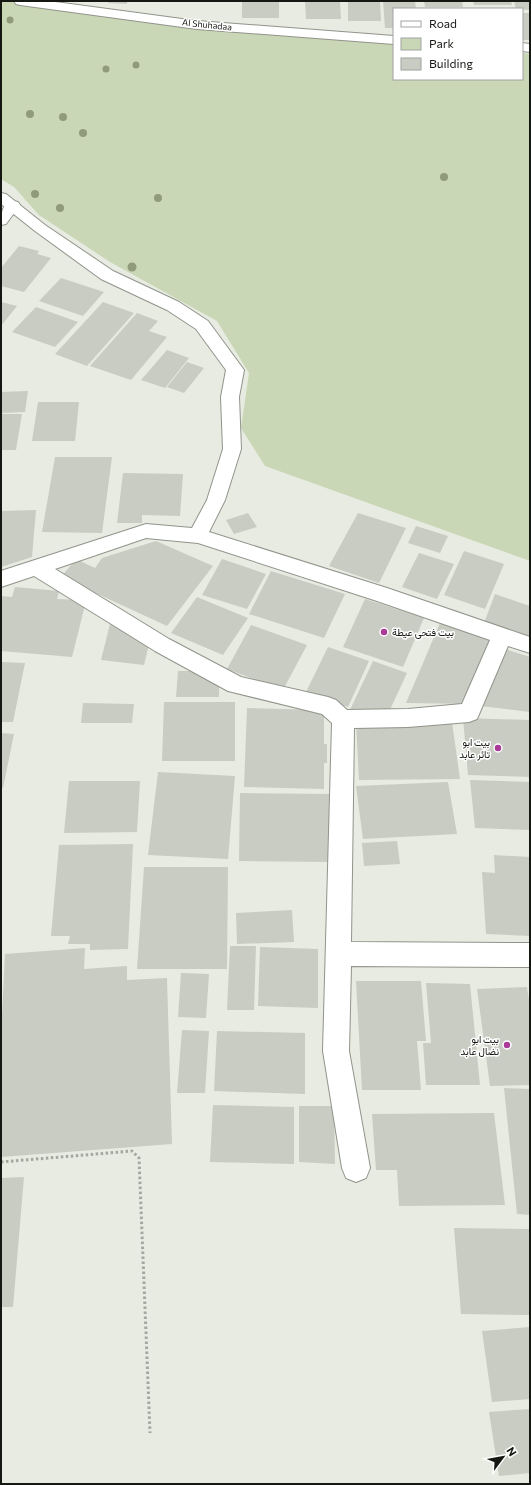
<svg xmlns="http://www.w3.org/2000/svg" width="531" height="1485" viewBox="0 0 531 1485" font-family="Commissioner,Vazirmatn,sans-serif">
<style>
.green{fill:#cad7b6}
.building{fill:#c8ccc2}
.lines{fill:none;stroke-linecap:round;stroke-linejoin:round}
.service-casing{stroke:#91948b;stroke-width:2}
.minor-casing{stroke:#91948b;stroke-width:2}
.path{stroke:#a3a79f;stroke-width:3;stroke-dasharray:2.5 2.5;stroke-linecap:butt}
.service{fill:#fff;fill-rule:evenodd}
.minor{fill:#fff;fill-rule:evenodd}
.tree{fill:#8f9b7a}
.poi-dot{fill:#aa3a97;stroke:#fff;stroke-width:1.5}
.labels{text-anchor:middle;stroke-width:3;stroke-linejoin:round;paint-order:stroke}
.far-street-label{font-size:9px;fill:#151713;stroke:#fff}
.poi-label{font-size:10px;fill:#151713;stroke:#fff;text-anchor:end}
</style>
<rect width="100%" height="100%" fill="#e7ebe1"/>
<path class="green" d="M1,1l46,3 347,37v38h128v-26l8,1v507l-265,-95 -24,-38 8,-55 -32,-52 -107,-59 -71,-47 -25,-28 -13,-8z"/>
<path class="building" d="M108,1h19v3l-19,-1z
M242,1h37v17h-37z
M305,1h35l1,18h-35z
M348,1h32l1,20h-33z
M383,1h32l1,8h-22v19h-9z
M424,1h38l1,6h-38z
M473,1h38l1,4h-38z
M514,1h16v9l-14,-1z
M522,13h8v27h-8z
M19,246l20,5 -2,3 14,4 -27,34 -23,-6v-18z
M61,278l43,14 -21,24 -44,-15z
M1,302l16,4 -16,20z
M103,302l31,11 -47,53 -32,-12z
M36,307l42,15 -23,25 -43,-15z
M137,313l21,8 -9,10 18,6 -36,43 -41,-14z
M167,350l22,8 -24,30 -24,-8z
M187,362l17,6 -20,25 -17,-6z
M28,391l-3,21 -24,1v-21z
M38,402h41l-4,39h-43z
M1,414h21l-6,36h-15z
M55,457h57l-10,76 -60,-1z
M123,473l60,1 -3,42 -38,-1v8h-25z
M36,510l-4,47 -31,10v-56z
M248,513l9,14 -23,7 -8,-14z
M358,513l48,15 -27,55 -50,-17z
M416,526l32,10 -8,17 -32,-10z
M156,541l57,25 -46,60 -106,-49 15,-18 19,9 7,-10z
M464,551l40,13 -19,45 -41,-14z
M419,553l35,11 -17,35 -35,-12z
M222,559l44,15 -19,35 -45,-14z
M271,571l74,23 -21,44 -75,-24z
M15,587l44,4 -2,8 22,1 -1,4 7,1 -13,52 -71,-6v-55l11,1z
M495,594l35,12v32l-46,-15z
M197,597l51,21 -25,37 -52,-22z
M365,599l59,19 -21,49 -60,-20z
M111,620l38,24 -5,21 -43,-5z
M440,623l54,18 -24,63 -64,-1z
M251,625l56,20 -24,45 -56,-21z
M328,647l41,14 -21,46 -42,-15z
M502,648l28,9v55l-50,-6z
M373,661l34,12 -19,41 -39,-2z
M1,662l24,1 -12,59h-12z
M178,671h21l20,12v14h-43z
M164,702h71v59h-73z
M83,703l51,1 -2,19h-51z
M247,708l77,2v34h3v19h-3v26l-80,-2z
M463,718l67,2v57l-62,-2z
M356,722h96l8,57 -101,1z
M1,733l13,1 -11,54 -2,-1z
M158,772l77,4 -7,83 -80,-4z
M470,780l60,2v48l-55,-2z
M69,781h71l-3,51 -73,1z
M448,782l9,52 -94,5 -7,-53z
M240,793l93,1 2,68 -96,-1z
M397,841l3,23 -36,2 -2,-23z
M133,844l-5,105 -38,1v-6h-22l2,-8h-19l8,-91z
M494,855l36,2v79l-44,-2 -4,-62 13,1z
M144,867h84l-1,102h-90z
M292,910l2,32 -57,2 -1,-31z
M230,946h26l-2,64h-27z
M260,947l58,2v59l-60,-2z
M85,948l-1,21 43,-3v14l40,-2 5,166 -171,13v-121l4,-82z
M181,973l28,1 -3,44 -28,-1z
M356,981h65l5,60h-9l4,49h-59z
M426,983l44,1 10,101h-54l-3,-42h8z
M527,987l3,18v80l-40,1 -13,-97z
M182,1030l27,1 -4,62h-28z
M217,1031l88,2v61l-91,-3z
M504,1088l26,1v126l-13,-1z
M213,1105l81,2v57l-84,-2z
M299,1106h35l1,58 -36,-2z
M494,1113l11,92 -106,1 -2,-36h-21l-4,-56z
M24,1177l-11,130h-12v-129z
M454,1228l76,1v86l-69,-1z
M530,1327v72l-38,3 -10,-71z
M530,1409v64l-31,3 -10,-64z"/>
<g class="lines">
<defs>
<path id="service" d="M13,201l5,1 2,3 -14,19 -5,1c0,-10 0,-21 12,-24z"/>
<path id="minor" d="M14,1h34l149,20 197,15v8l-197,-15 -177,-24 -4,-1z
M522,43l8,1v8l-8,-1z
M1,193l5,1 39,31 68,46 66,31 29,19 36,49 -5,27 2,52 -16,51 -16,32 178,56 143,49v16l-22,-7 -31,73 -8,3 -61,5 -54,1 -3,214 179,1v24l-179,-1 -2,85 21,117 -4,10 -10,4 -10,-4 -4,-10 -19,-117 9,-328 -10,-9 -94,-23 -73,-40 -121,-75 -33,11v-16l145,-47 46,4 15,-28 16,-51 -2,-52 5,-27 -30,-41 -29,-19 -66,-31 -66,-48 -34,-27zM146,538l52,5 176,57 116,40 -28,64 -54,5 -61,1 -11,-10 -8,-3 -87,-20 -72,-38 -114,-70z"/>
</defs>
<use href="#service" class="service-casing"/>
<use href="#minor" class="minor-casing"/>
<path class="path" d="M1,1162l131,-11 7,7 11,275"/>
<use href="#service" class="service"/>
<use href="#minor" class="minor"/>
</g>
<g class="tree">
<circle cx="10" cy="20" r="3.5"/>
<circle cx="136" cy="65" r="3.5"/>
<circle cx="106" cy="69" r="3.5"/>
<circle cx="30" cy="114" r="4"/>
<circle cx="63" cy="117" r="4"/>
<circle cx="83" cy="133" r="4"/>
<circle cx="444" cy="177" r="4"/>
<circle cx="35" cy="194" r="4"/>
<circle cx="158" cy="198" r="4"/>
<circle cx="60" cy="208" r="4"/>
<circle cx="132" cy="267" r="4.5"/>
</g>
<g class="poi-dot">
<circle cx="384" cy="632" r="4"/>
<circle cx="498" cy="748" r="4"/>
<circle cx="507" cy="1045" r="4"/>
</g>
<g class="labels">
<g class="far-street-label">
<text transform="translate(207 25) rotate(6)" y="3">Al Shuhadaa</text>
</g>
<g class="poi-label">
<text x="392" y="636" text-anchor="start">بيت فتحى عيطة</text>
<text x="490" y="746">بيت ابو<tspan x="490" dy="12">تائر عابد</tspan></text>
<text x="499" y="1043">بيت ابو<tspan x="499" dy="12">نضال عابد</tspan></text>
</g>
</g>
<rect width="531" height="1485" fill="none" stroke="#151713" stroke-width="4"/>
<rect x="393" y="8" width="130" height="72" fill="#ffffff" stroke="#a1a2a1"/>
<rect x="401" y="21" width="20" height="6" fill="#ffffff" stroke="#a1a2a1"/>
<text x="429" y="28" font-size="12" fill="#151713">Road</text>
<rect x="401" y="38" width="20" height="12" fill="#cad7b6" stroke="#a1a2a1"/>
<text x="429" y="48" font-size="12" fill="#151713">Park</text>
<rect x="401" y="58" width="20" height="12" fill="#c8ccc2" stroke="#a1a2a1"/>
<text x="429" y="68" font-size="12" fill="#151713">Building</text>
<g transform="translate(503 1457) rotate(58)" stroke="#ffffff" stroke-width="3" paint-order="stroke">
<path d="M0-3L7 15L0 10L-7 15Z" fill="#151713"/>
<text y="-6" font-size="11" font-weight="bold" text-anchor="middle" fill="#151713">N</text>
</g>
</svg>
